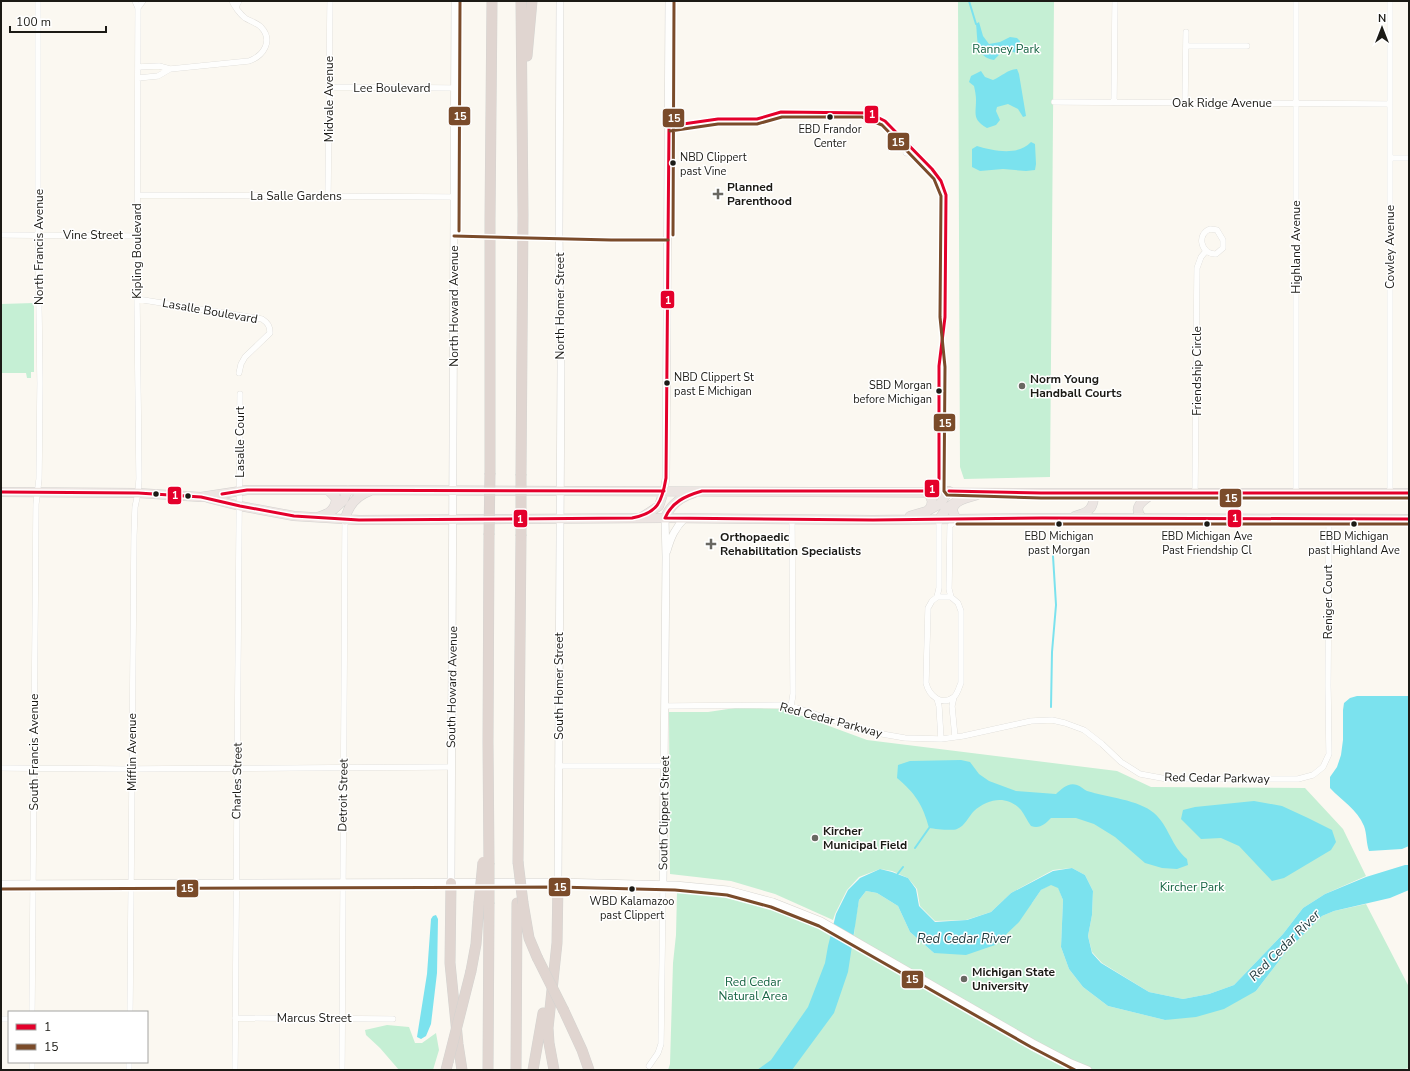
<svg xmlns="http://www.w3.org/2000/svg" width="1410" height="1071" viewBox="0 0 1410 1071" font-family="'Nunito Sans',sans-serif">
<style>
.green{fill:#c5efd4}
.water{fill:#7be2ee}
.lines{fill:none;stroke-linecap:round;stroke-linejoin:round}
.stream{stroke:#7be2ee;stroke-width:2}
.minor-casing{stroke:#d7d5d0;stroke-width:6}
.tertiary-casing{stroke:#d7d5d0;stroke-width:8}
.primary-casing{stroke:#d4d3d0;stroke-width:10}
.motorway-casing{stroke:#d4d3d0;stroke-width:11}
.minor{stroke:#fefefd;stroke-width:5.5}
.tertiary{stroke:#fefefd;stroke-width:7}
.primary{stroke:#ece5e2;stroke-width:9}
.motorway{stroke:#e0d5d0;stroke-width:10}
.motorway-bridge-casing{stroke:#d4d3d0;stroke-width:11;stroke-linecap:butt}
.motorway-bridge{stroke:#e0d5d0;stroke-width:10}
.bus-1-casing{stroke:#fff;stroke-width:6}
.bus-2-casing{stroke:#fff;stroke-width:6}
.bus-1{stroke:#e4002b;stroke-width:3}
.bus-2{stroke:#7a4b2a;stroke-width:3}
.bus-dot{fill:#1b1a15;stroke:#fff;stroke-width:1.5}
.poi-dot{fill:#696862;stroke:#fff;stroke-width:1.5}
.labels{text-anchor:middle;stroke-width:3;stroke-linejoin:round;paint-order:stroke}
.bus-label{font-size:11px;fill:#1b1a15;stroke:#fff}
.park-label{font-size:12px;fill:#156442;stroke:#fff}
.street-label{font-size:12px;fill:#1b1a15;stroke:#fff}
.poi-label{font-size:12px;font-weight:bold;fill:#1b1a15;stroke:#fff;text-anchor:start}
.water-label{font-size:13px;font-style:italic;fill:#243d40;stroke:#fff}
.line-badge{stroke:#fff;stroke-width:1.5}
.badge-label{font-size:11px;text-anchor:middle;font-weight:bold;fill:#fff}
</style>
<rect width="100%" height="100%" fill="#fbf8f1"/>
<path class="green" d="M958,1h96l-4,476 -86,2 -4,-12z
M34,303v69h-3v6h-4l-1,-5h-25v-69z
M735,708l48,1 84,31 250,31 34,16 154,1 38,41 23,47 -41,18 -22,14 -20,26 -49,51 -25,9 -26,5 -34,-7 -47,-29 -10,-11 -4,-16 4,-21 1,-24 -8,-16 -13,-7 -19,2 -42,23 -20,19 -25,8 -31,1 -15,-15 -3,-17 -9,-11 -16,-7 -12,-2 -21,8 -12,13 -12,24 -2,6 -58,-26 -44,-13 -61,-7 -1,-162h39z
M1051,884l7,3 5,13 -2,47 8,22 14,18 25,19 57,14 91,-29 29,-38 37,-37 12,-5 32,-7 43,83v81l-9,2h-732l2,-6 3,-101 3,-28 1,-43 44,3 33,7 55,20 44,27 2,-27 4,-22 7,-9 11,2 21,13 12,26 24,21 98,-50 9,-13z
M387,1025l22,2 6,16h7l14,-10 3,17 -6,20h-34l-19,-22 -14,-13 -1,-5z"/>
<path class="water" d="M979,22l4,14 6,8 11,-2 10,-5 7,1 3,3 -1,9 -3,3c-12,-5 -14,-1 -22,7 -19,-3 -16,-20 -18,-36z
M1017,69l2,5 7,42 -3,1 -5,-8 -10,-5 -11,3 -1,4 4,9 -4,5 -9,3c-15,-9 -11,-14 -11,-28 0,-5 -1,-9 -2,-14l-5,-4 2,-6 10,-5 4,6 8,3c9,-4 14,-10 24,-11z
M1031,142l4,2 1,20 -1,6 -9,1 -23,-2 -23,2 -8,-4v-18l5,-3c17,5 41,10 54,-4z
M1357,696h52v150l-7,3 -33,2c-3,-8 -2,-17 -5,-25 -7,-17 -22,-25 -34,-38v-11l7,-10 4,-12 2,-15v-30l1,-7 6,-5z
M961,760l9,2 9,12 10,7 27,10 40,3c6,-5 12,-12 21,-9 4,1 7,5 10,6 20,6 52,9 67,22 15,13 17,33 33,46l1,6 -11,4 -15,-1 -17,-5 -30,-26 -21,-13 -18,-6h-25c-6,6 -11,11 -20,8 -4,-5 -6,-11 -10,-16 -13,-15 -33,-12 -47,1 -5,5 -9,15 -17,18 -5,2 -21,0 -28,-1 -6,-23 -14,-35 -32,-50l1,-13 12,-4z
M1254,801l28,5 26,12 24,12 4,12 -5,8 -47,28 -12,3 -33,-35 -18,-8 -20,1 -20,-20 2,-9 12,-3z
M1405,865h4v25l-19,8 -56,13 -12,5 -37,37 -29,38 -32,18 -28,8 -31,3 -57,-14 -25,-19 -14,-18 -8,-22 2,-47 -5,-12 -7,-3 -10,5 -22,32 -24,23 -29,10 -32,-2 -24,-21 -12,-26 -21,-13 -11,-2 -7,9 -11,72 -14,41 -42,57h-35l14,-10 37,-53 17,-44 3,-17 8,-32 12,-24 12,-12 20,-9 12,3 16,6 8,11 3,17 16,16 32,-2 24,-8 20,-19 42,-22 19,-3 13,7 8,16 -1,24 -4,21 4,17 9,10 48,29 34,7 26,-5 25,-9 49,-51 20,-26 22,-14 41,-17z
M436,915l2,4 -1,54 -6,51 -5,12 -5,3 -4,-2 10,-63 4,-55 2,-3z"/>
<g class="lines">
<path class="stream" d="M969,1l7,23
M1051,707l1,-55 4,-47 -3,-49
M915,848l14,-20
M896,876l7,-9"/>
<defs>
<path id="minor" d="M236,7l3,-6
M138,8l5,-7
M1186,46h61
M138,67l21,-1 11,3
M138,78l20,-2 12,-7 79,-8c14,-5 25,-20 12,-34 -4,-4 -11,-6 -16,-9 -5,-4 -11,-12 -13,-17
M329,87l126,1
M1054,102l336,2
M1114,103l1,-102
M1185,103l1,-71
M906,153l5,-6
M1390,158h19
M138,195l317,2
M328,196l2,-195
M1210,229l7,1 6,10v8l-7,6c-15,1 -20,-20 -6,-25z
M1,235l136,1
M137,299l125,20c6,4 8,7 8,14l-25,24 -4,7 -2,9
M1195,493l2,-225 4,-11 5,-6
M1296,493v-492
M1390,493v-492
M937,597h14l7,6 3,8v72c-2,4 -3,10 -7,14 -13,10 -25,-2 -28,-14l2,-75 4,-7z
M937,597l2,-9v-69
M951,597l-2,-8 1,-63 7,-7
M954,697l-2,9 3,31
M937,699l2,7 2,33
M665,706l119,-1 13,3 68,23 40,7 36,1 22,-3 68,-15 21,-1 13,3 19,7 18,14 19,18 19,12 27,5h131l15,-4 10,-8 6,-13 -1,-68 1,-167
M791,707l2,-13 -1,-175
M558,766h106
M1,768l122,1 328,-2
M32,1012l4,-508 3,-25 1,-96 -2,-148v-234
M130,1012l4,-477 1,-28 3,-14 1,-14 -2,-180 1,-291 -3,-7
M235,1018l158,1
M1,1019h8
M649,1066l9,-13 3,-9 2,-159
M32,1070v-8
M129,1070v-8
M235,1070l5,-676
M342,1070l3,-550"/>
<path id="tertiary" d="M664,491l2,-13 3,-477
M667,551c4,-14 8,-23 18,-33
M558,882l3,-516 -2,-133 1,-232
M451,883l4,-882
M1,884l557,-2 117,3 53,5 45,12 48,19 212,122 38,20 17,7
M663,885l3,-328 -1,-39"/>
<path id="primary" d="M1,492l137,1 63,4 46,-7h101l693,3h368
M208,498l32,8 54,10 65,4 306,-2 208,2 169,-2 367,1
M333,510l10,-9 5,-11
M927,511l13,-7 9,-13
M910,516l17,-5 4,-4 1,-6 -4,-10
M1075,516c15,-4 19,-8 19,-23
M318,517c10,-3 18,-7 18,-19l-8,-8
M642,517l17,-11 5,-15
M665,518c5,-13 16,-21 29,-25
M939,519l8,-11 10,-7
M957,519c-13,-16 8,-21 20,-24
M1143,519c-13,-12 2,-20 11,-26
M345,520c3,-15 11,-24 25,-29"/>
<path id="motorway" d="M527,56l5,-55
M490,473v-254l2,-218
M521,474l2,-259 -2,-214
M489,535l-1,207 1,121
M518,862l3,-326
M451,883l-1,80 8,81 4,26
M523,903l6,35 8,19
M471,971l5,-27 3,-41
M564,1011l18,39 7,20
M446,1070l2,-8
M488,1070l1,-166
M516,1070l1,-167
M533,1070l10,-57
M554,1070l-5,-27 -1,-15 9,-85 1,-61"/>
</defs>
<use href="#minor" class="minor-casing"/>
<use href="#tertiary" class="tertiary-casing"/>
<use href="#primary" class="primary-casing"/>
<use href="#motorway" class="motorway-casing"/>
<use href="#minor" class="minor"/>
<use href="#tertiary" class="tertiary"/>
<use href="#primary" class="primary"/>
<use href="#motorway" class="motorway"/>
<defs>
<path id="motorway-bridge" d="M489,535l1,-62
M521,536v-62
M518,862l5,41
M479,903l4,-41
M489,904v-41
M537,957l27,54
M448,1062l23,-91"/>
</defs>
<use href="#motorway-bridge" class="motorway-bridge-casing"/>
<use href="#motorway-bridge" class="motorway-bridge"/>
<defs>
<path id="bus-1" d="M669,126l49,-7h39l24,-7 88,1 16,8 47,48 9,12 5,14 -1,122 -6,49v113c-1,6 -5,9 -11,12h-226c-17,5 -30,11 -37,27l208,2 169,-2 367,1
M949,491l92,2h368
M1,492l137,1 63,4 39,9 54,10 65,4 273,-2c26,-5 30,-16 34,-40l3,-352
M222,494l25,-4 417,1"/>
<path id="bus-2" d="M670,131l48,-7h39l25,-7h80l20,8 52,54 7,17 -1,121 5,50 -1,124 3,4 94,3h368
M459,231l1,-230
M673,235l1,-234
M454,236l157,4h57
M957,524h452
M1,889l557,-2 117,3 52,5 44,12 48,19 212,121 44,23"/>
</defs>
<use href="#bus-1" class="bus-1-casing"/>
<use href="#bus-2" class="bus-2-casing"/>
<use href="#bus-1" class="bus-1"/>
<use href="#bus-2" class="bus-2"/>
</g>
<g class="bus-dot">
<circle cx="830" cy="117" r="3.5"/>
<circle cx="673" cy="163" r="3.5"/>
<circle cx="667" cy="383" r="3.5"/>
<circle cx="939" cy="391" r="3.5"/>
<circle cx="156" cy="494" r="3.5"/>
<circle cx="188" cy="496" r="3.5"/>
<circle cx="1059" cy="524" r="3.5"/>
<circle cx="1207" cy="524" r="3.5"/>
<circle cx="1354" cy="524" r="3.5"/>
<circle cx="632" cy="889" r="3.5"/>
</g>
<g class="poi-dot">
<path d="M716 188h4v4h4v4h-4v4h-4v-4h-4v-4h4z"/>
<circle cx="1022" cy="386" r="4"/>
<path d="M709 538h4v4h4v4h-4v4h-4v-4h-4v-4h4z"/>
<circle cx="815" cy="838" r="4"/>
<circle cx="964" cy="979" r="4"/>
</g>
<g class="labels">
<g class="bus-label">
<text x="830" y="133">EBD Frandor<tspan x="830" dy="14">Center</tspan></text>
<text x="680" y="161" text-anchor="start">NBD Clippert<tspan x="680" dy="14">past Vine</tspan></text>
<text x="674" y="381" text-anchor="start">NBD Clippert St<tspan x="674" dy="14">past E Michigan</tspan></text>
<text x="932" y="389" text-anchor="end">SBD Morgan<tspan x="932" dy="14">before Michigan</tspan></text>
<text x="1059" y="540">EBD Michigan<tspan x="1059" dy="14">past Morgan</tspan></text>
<text x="1207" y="540">EBD Michigan Ave<tspan x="1207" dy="14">Past Friendship Cl</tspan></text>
<text x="1354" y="540">EBD Michigan<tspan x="1354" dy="14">past Highland Ave</tspan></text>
<text x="632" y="905">WBD Kalamazoo<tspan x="632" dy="14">past Clippert</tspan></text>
</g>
<g class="park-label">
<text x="1006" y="53">Ranney Park</text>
<text x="1192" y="891">Kircher Park</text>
<text x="753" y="986">Red Cedar<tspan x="753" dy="14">Natural Area</tspan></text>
</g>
<g class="street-label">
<text x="392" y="92">Lee Boulevard</text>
<text transform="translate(329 99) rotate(-90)" y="4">Midvale Avenue</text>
<text x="1222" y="107">Oak Ridge Avenue</text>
<text x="296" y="200">La Salle Gardens</text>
<text x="93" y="239">Vine Street</text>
<text transform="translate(39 247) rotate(-90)" y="4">North Francis Avenue</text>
<text transform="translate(1296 247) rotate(-90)" y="4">Highland Avenue</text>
<text transform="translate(1390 247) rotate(-90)" y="4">Cowley Avenue</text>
<text transform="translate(137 251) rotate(-90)" y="4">Kipling Boulevard</text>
<text transform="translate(454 306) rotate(-90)" y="4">North Howard Avenue</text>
<text transform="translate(560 306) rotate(-90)" y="4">North Homer Street</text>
<text transform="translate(210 311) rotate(10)" y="4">Lasalle Boulevard</text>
<text transform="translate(1197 371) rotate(-90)" y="4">Friendship Circle</text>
<text transform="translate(240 442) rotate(-90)" y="4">Lasalle Court</text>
<text transform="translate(1328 602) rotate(-90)" y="4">Reniger Court</text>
<text transform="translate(559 686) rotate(-90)" y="4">South Homer Street</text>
<text transform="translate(452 687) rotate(-89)" y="4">South Howard Avenue</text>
<text transform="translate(831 720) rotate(15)" y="4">Red Cedar Parkway</text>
<text transform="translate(34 752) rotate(-90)" y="4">South Francis Avenue</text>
<text transform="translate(132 752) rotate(-90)" y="4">Mifflin Avenue</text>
<text transform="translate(1217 778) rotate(1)" y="4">Red Cedar Parkway</text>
<text transform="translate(237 781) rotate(-89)" y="4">Charles Street</text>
<text transform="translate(343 795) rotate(-89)" y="4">Detroit Street</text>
<text transform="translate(664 813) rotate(-89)" y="4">South Clippert Street</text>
<text x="314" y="1022">Marcus Street</text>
</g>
<g class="poi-label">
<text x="727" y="191">Planned<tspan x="727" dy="14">Parenthood</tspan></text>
<text x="1030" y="383">Norm Young<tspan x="1030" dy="14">Handball Courts</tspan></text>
<text x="720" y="541">Orthopaedic<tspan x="720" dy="14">Rehabilitation Specialists</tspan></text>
<text x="823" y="835">Kircher<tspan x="823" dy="14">Municipal Field</tspan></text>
<text x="972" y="976">Michigan State<tspan x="972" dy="14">University</tspan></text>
</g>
<g class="water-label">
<text x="964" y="943">Red Cedar River</text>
<text transform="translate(1284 945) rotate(-45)" y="5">Red Cedar River</text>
</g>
</g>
<g class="line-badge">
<rect x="864" y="105" width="15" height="19" rx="4" fill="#e4002b"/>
<rect x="448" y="106" width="23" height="20" rx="4" fill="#7a4b2a"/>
<rect x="662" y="108" width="23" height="20" rx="4" fill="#7a4b2a"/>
<rect x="887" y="132" width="23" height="19" rx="4" fill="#7a4b2a"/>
<rect x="660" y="290" width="15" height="19" rx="4" fill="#e4002b"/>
<rect x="933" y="413" width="23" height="19" rx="4" fill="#7a4b2a"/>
<rect x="924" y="479" width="16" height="19" rx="4" fill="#e4002b"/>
<rect x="167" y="486" width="15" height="19" rx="4" fill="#e4002b"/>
<rect x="1219" y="488" width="23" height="20" rx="4" fill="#7a4b2a"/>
<rect x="1227" y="509" width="15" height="19" rx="4" fill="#e4002b"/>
<rect x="513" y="509" width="15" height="19" rx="4" fill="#e4002b"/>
<rect x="548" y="877" width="23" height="20" rx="4" fill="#7a4b2a"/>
<rect x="176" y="879" width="23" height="19" rx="4" fill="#7a4b2a"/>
<rect x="901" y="970" width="23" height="19" rx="4" fill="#7a4b2a"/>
</g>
<g class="badge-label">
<text x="872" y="118">1</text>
<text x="460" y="120">15</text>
<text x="674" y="122">15</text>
<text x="898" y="146">15</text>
<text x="668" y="304">1</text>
<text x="945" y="427">15</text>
<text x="932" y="493">1</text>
<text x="175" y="499">1</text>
<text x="1231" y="502">15</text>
<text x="1235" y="522">1</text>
<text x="520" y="523">1</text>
<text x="560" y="891">15</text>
<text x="187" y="892">15</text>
<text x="912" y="983">15</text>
</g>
<rect width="1410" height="1071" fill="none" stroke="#1b1a15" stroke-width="4"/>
<rect x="8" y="1011" width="140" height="52" fill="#ffffff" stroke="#a4a3a1"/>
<rect x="16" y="1024" width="20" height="6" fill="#e4002b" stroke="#a4a3a1"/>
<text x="44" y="1031" font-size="12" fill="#1b1a15">1</text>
<rect x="16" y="1044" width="20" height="6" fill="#7a4b2a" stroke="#a4a3a1"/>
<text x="44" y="1051" font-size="12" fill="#1b1a15">15</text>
<g transform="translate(1382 28)" stroke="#ffffff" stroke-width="3" paint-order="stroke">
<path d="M0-3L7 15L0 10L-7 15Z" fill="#1b1a15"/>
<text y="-6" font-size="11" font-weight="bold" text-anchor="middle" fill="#1b1a15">N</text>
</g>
<path d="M10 26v6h96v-6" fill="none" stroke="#1b1a15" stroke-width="2"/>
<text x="16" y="26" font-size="12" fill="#1b1a15" stroke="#ffffff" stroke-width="3" paint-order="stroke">100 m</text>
</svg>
